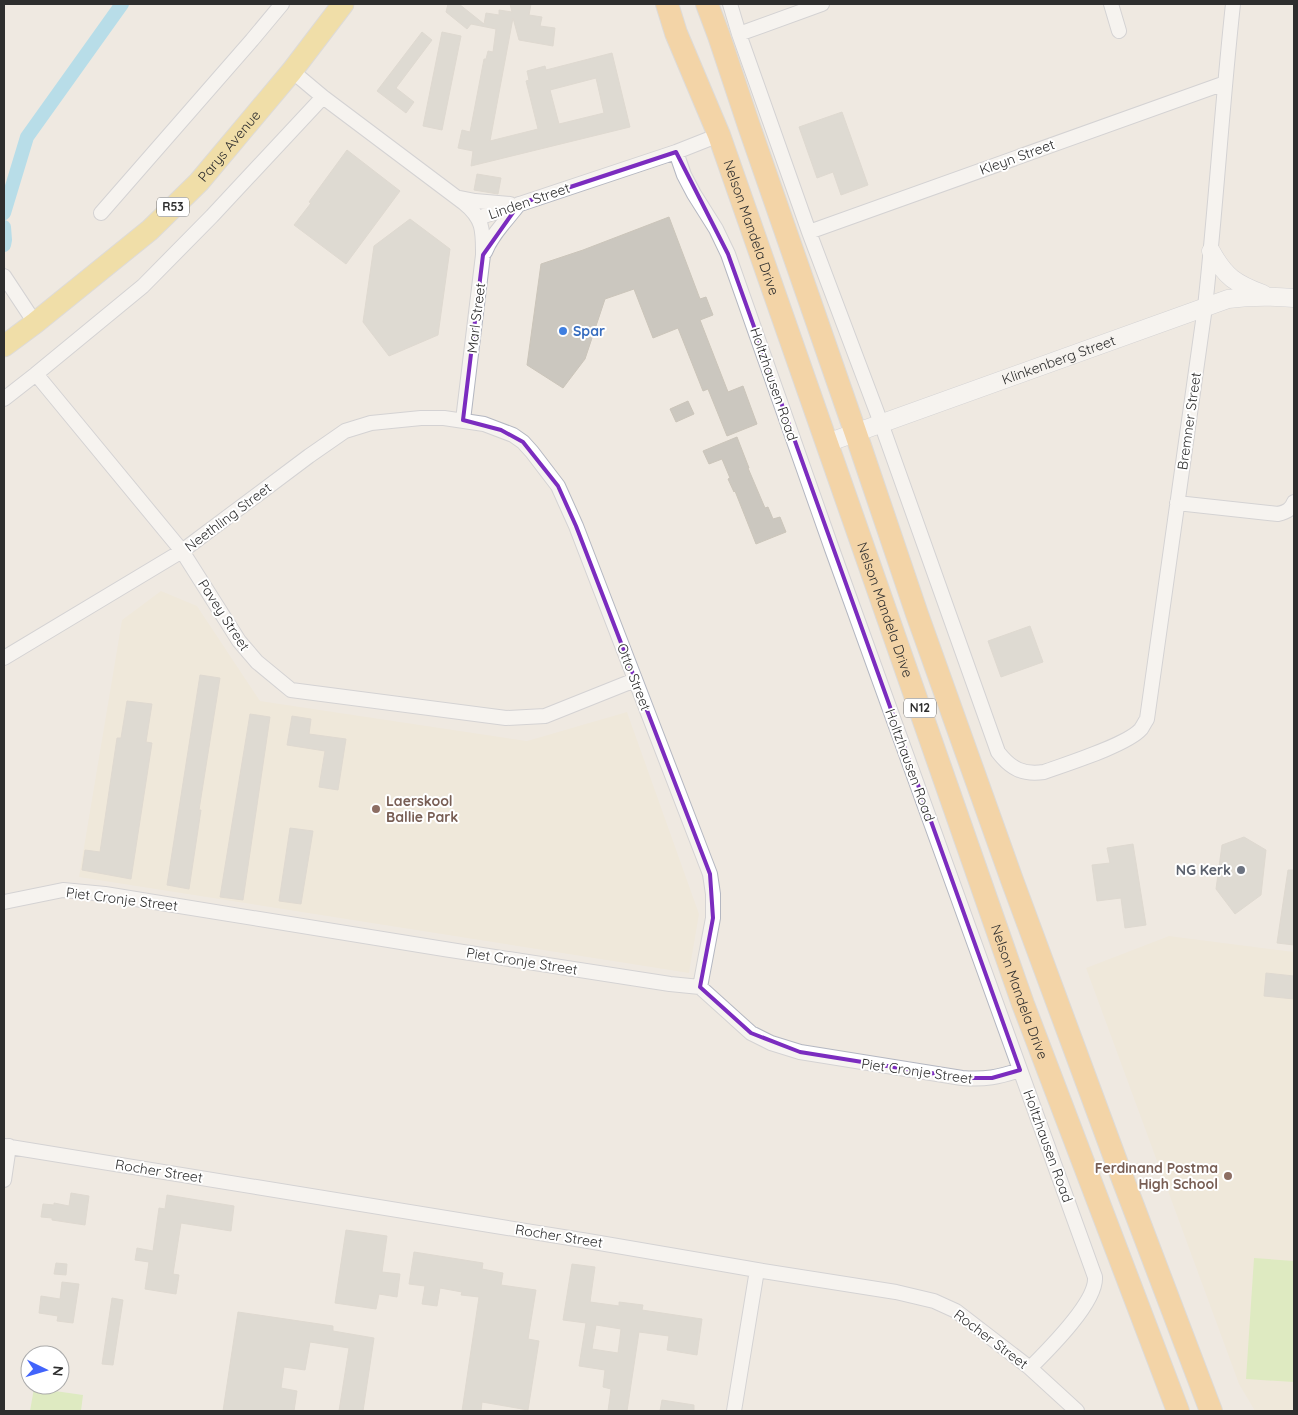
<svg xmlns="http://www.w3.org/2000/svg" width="1298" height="1415" viewBox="0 0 1298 1415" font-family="Quicksand,sans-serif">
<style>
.education{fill:#f0e6d1}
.pitch{fill:#c9ec9a}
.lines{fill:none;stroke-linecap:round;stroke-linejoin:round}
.canal{stroke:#75cff0;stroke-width:14}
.building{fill:#cbc7bf;stroke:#cbc5ba;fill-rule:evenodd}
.minor-casing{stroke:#b4b7c1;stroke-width:16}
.tertiary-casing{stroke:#b4b7c1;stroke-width:19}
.primary-casing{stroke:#c9c9c9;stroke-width:23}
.trunk-casing{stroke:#c9c9c9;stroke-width:24}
.minor{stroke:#fff;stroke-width:14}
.tertiary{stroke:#fff;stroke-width:18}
.primary{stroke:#f2d163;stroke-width:21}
.trunk{stroke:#f8ba60;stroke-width:22}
.marked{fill:none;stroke:#7b2cbf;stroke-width:4;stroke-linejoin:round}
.shop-dot{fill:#3f7fe0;stroke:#fff;stroke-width:2}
.education-dot{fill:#8d6e63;stroke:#fff;stroke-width:2}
.worship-dot{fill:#6b7280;stroke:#fff;stroke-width:2}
.labels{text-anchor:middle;stroke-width:4;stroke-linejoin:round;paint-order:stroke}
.shield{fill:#fff;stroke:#6d6d6d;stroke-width:1}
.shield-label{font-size:12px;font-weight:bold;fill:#2e2e2e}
.street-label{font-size:14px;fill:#2e2e2e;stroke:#fff}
.shop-label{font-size:14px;font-weight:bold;fill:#366cbe;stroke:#fff;text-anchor:start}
.education-label{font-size:14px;font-weight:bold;fill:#785e54;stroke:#fff;text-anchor:start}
.worship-label{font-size:14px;font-weight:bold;fill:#5b616d;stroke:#fff;text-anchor:end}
</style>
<rect width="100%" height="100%" fill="#efe9e1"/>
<path class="education" d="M161,591l36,15 63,95 267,40 100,-29 72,202 -10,59 -610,-96 43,-257z
M1169,936l125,16v459h-39l-16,-27 -153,-416z"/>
<path class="pitch" d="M1254,1258l40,3v121l-48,-3z
M34,1388l49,7 -2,16h-51z"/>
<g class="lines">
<path class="canal" d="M4,213l23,-76 95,-133
M4,227l1,13 -1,5"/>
</g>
<path class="building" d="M448,4h11l25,20 2,-11 13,2v-5l13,2 -2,-8h21l-2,11 13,2 -2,9 15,2 -2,18 -34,-6 -6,-22 -23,123 48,-12 -12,-48 3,-1 -2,-9 18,-5 1,4 66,-17 18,74 -159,39 2,-15 -15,-3 4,-18 8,2 14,-73h2l2,-8 5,1 3,-23 -25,-5 -4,5 -21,-17zM596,78l8,35 -45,11 -9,-34z
M422,32l10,8 -36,48 18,14 -8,11 -29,-22z
M442,32l19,4 -19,94 -19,-4z
M842,112l26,73 -27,10 -8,-23 -16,6 -18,-51z
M347,150l53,41 -54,73 -52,-39 17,-22 -2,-1z
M477,174l24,4 -3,16 -24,-4z
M669,217l31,82 6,-2 7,18 -13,5 28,72 15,-6 14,38 -30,12 -19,-47 -5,2 -25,-63 -25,10 -19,-49 -29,10 -20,60 -22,29 -36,-23 14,-101 42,-14z
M410,219l40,30 -12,86 -49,21 -26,-34 11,-76z
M688,401l6,13 -18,8 -6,-13z
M737,437l12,31h-1l17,40 3,-1 5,12 7,-2 6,15 -30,12 -21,-53 -1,1 -6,-13 2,-1 -8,-19 -13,5 -6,-13z
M1030,626l13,36 -42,15 -13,-36z
M200,675l20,3 -21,132h2l-12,79 -22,-4z
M127,701l25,3 -6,38 6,1 -21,136 -49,-9 3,-20 15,2 17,-114h4z
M250,714l20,3 -27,183 -23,-3z
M292,716l19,3 -2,15 37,5 -8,51 -19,-3 6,-36 -38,-6z
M290,828l23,3 -12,73 -22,-3z
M1244,837l22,13 -5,45 -26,19 -19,-25 6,-44z
M1133,844l13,81 -21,3 -4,-30 -24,3 -5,-36 18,-2 -3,-15z
M1288,870h6v75l-17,-2z
M1266,973l28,3v23l-30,-3z
M71,1193l18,3 -4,29 -33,-5v-2l-11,-1 2,-13 11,1v-2l15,3z
M167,1195l67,11 -3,25 -50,-8 -8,51 6,1 -3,19 -31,-5 4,-27 -14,-2 2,-12 16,3 6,-43 6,1z
M346,1230l41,6 -5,36 18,2 -3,23 -18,-3 -3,15 -41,-6z
M414,1252l69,11 -1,6 21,4 -2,12 35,5 -8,49 11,2 -11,69 -46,-8 -1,9h-19l17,-114 -18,-2 1,-3 -22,-4 -3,18 -15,-2 3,-18 -16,-2z
M56,1263l11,1 -1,11 -12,-1z
M572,1264l23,3 -5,35 29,4v-4l24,3 -1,5 60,9 -5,36 -30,-5 2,-14 -30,-4 -12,79h-19l3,-22 -8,-2 2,-17 -26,-4 7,-43 -23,-3zM596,1325l25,4 -3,24 -26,-4z
M62,1282l17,2 -6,39 -16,-2 1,-5 -19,-3 2,-17 19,3z
M112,1298l11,2 -10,65 -11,-1z
M238,1312l95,14v5l41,7 -11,73h-24l10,-63 -39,-6 -5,28 -21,-3 -3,21 16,3 -3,20h-71z
M662,1400l32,5v6h-34z"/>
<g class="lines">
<defs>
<path id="minor" d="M730,4l9,30 70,198 72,191 117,329c13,17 25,23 46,20 22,-8 83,-27 97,-43 2,-3 4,-7 6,-10l58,-412c11,-101 17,-202 28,-303
M1111,4l8,27
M739,34l83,-30
M292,71l31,26 141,106c20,16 19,29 19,52l-20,165
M676,152l8,23 10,19 22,35 12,25 104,295 263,728c2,25 -47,73 -65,91
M460,198l15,3 35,3
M101,213l151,-173 30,-36
M478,218l198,-66 43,-17
M809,232l416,-149
M485,252c7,-18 22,-32 34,-48
M4,276l31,47
M36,374l146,177 57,90 18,21 34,28 215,28 39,-2 90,-36
M4,399l32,-25 107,-88 69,-70 111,-119
M1177,503l101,11c8,-2 13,-4 16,-12
M4,658l178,-107 127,-95 36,-25 26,-8 50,-5h23l40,6 29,11 10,7 9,10 26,34 18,40 134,348 3,20v24l-13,69
M4,902l59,-12 42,4 339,55 226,35 30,3 51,46 20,10 29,9 162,26c23,2 37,-1 58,-8
M4,1146l584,95 169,29 139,22 38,9 22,10 74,57 47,43
M4,1180l5,-34
M734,1411l23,-141"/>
<g id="tertiary">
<path d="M1211,251c14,26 25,33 52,43"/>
<path id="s1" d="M827,443l401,-144c23,-3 44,-3 66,-1"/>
</g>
<g id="primary">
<path id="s2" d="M4,346l31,-23 115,-93 49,-48 93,-111 51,-67"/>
</g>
<g id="trunk">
<path id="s3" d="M667,4l9,29 43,102 304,869 155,407"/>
<path d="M707,4l12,32 30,90 107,308 61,180 95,266 107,289 92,242"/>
</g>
</defs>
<use href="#minor" class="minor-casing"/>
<use href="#tertiary" class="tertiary-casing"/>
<use href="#primary" class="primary-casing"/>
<use href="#trunk" class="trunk-casing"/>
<use href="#minor" class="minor"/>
<use href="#tertiary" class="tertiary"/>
<use href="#primary" class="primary"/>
<use href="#trunk" class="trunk"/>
</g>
<path d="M0 0H1298V1415H0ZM676,152l52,102 292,816 -28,8h-30l-162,-26 -49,-19 -51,-46 13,-69 -3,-44 -134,-348 -18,-40 -35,-44 -22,-12 -38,-10 20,-165 36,-51z" fill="#efe9e1" fill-opacity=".55" fill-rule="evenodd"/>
<path class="marked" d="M676,152l52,102 292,816 -28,8h-30l-162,-26 -49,-19 -51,-46 13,-69 -3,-44 -134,-348 -18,-40 -35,-44 -22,-12 -38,-10 20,-165 36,-51z"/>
<circle class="shop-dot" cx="563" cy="331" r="5"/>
<g class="education-dot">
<circle cx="376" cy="809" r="5"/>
<circle cx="1228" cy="1176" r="5"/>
</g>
<circle class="worship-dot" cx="1241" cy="870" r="5"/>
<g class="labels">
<g class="shield">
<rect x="157" y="197.5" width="32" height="19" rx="4"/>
<rect x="904" y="698.5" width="32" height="19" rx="4"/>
</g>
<g class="shield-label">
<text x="173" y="211">R53</text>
<text x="920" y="712">N12</text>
</g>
<g class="street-label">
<text dy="5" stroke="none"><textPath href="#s2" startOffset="302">Parys Avenue</textPath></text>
<text transform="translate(1017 157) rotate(-20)" y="5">Kleyn Street</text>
<text transform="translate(529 201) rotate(-19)" y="5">Linden Street</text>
<text dy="5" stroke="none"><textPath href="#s3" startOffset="239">Nelson Mandela Drive</textPath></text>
<text transform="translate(476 318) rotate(-83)" y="5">Marl Street</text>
<text dy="5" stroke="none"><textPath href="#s1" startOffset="246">Klinkenberg Street</textPath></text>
<text transform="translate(774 384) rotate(71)" y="5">Holtzhausen Road</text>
<text transform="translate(1189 421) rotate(-82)" y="5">Bremner Street</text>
<text transform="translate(228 517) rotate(-37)" y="5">Neethling Street</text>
<text dy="5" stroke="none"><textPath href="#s3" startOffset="644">Nelson Mandela Drive</textPath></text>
<text transform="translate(224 615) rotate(57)" y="5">Pavey Street</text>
<text transform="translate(634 677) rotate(69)" y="5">Otto Street</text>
<text transform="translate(910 765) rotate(70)" y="5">Holtzhausen Road</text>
<text transform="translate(122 899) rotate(7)" y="5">Piet Cronje Street</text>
<text transform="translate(522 961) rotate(9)" y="5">Piet Cronje Street</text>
<text dy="5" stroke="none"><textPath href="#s3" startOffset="1049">Nelson Mandela Drive</textPath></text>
<text transform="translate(917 1071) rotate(8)" y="5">Piet Cronje Street</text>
<text transform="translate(1048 1146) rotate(70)" y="5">Holtzhausen Road</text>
<text transform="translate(159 1171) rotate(9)" y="5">Rocher Street</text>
<text transform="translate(559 1236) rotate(9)" y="5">Rocher Street</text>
<text transform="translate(991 1339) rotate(37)" y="5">Rocher Street</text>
</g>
<g class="shop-label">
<text x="573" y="336">Spar</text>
</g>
<g class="education-label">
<text x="386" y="806">Laerskool<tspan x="386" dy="16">Ballie Park</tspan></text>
<text x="1218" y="1173" text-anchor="end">Ferdinand Postma<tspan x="1218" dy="16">High School</tspan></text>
</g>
<g class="worship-label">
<text x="1231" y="875">NG Kerk</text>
</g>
</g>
<rect width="1298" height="1415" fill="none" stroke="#2e2e2e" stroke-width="10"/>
<g transform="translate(45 1370) rotate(95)"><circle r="24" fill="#ffffff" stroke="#ababab"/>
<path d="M0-4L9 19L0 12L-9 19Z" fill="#4264fb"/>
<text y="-8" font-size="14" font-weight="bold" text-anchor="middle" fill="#2e2e2e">N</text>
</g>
</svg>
